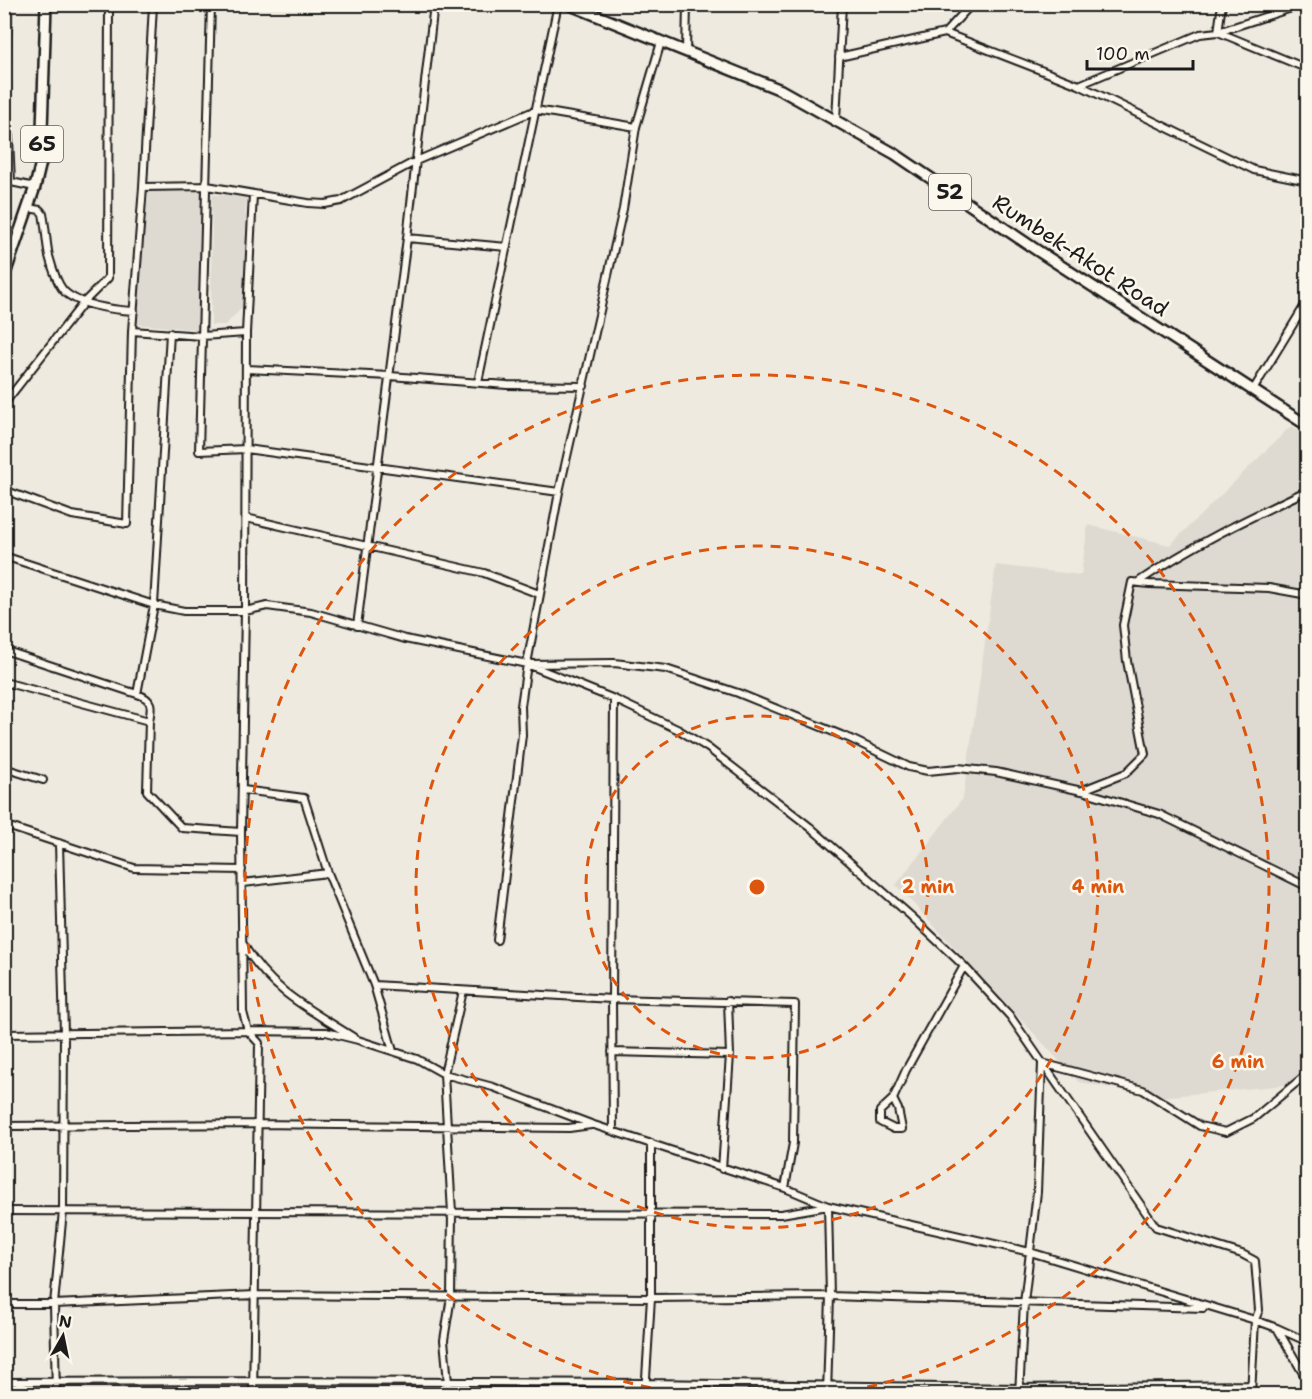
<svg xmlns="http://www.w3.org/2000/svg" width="1312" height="1399" viewBox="0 0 1312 1399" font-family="'Shantell Sans',sans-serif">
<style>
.built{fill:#dedad1}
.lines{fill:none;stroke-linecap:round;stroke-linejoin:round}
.street-casing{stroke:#1c1c1c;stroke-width:10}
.primary-casing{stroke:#1c1c1c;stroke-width:14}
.street{stroke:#fbf7ec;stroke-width:6}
.primary{stroke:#fbf7ec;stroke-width:9}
.ring{fill:none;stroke:#de560d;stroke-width:3;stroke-dasharray:10 8}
.labels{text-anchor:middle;stroke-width:5;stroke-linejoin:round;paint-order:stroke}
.shield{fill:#fbf7ec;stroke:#5f5e5a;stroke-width:1.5}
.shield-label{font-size:21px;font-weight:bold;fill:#1c1c1c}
.street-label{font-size:22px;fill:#1c1c1c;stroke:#fbf7ec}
.centre{fill:#de560d;stroke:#fbf7ec;stroke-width:3}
.ring-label{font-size:18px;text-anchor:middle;font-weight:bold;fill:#de560d;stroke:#fbf7ec;stroke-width:5;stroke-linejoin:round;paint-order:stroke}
</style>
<rect width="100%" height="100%" fill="#eeeadf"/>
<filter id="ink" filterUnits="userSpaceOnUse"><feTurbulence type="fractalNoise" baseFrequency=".0167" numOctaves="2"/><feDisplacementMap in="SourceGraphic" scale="12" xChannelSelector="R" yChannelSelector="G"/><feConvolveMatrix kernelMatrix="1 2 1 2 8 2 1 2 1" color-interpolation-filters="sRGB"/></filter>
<g filter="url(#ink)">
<path class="built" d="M148,191l56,1 -2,138 -66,-6z
M212,195h34l-1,110 -20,20h-14z
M1291,426l16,11v646l-147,14 -81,-15 -183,-197 67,-87 33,-233 85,10 7,-50 82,20z"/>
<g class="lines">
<defs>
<path id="street" d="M8,4l-2,70 5,108 24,5
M211,4l-12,447 47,-2 313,43
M1222,4l-4,28 90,37
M945,33l23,-25 9,-4
M686,52l1,-48
M839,57l106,-24 134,52 175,85 54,11
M1079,85l121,-51 18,-2 86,-28
M836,120l6,-116
M143,187l64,-1 101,17 17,1 16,-3 75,-40 120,-51 100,17
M253,194l-7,139 -1,278 -4,221 2,180 5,19 11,12 -6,351
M28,208l12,2 3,4c3,14 3,28 6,42 3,11 7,25 14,34 13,15 51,20 71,21
M407,238l100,9
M132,331l70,5 44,-3
M246,369l144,7 117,9 77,1
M478,382l80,-378
M1253,390l55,-90
M4,404l80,-102 24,-24 1,-274
M4,490l68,25 55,9 5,-193 11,-144 10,-182
M246,518l238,55 55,21
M4,556l150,49 30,6h61l22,-5 44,6 94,27 122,25 87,35 65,31 29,18 102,79 101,89 53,50 46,50 146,211 86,27 13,7 4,49 -4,10 -4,74
M1138,582c54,-37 111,-64 170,-92
M357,626l50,-388 27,-234
M4,650l133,44 17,-89 16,-272
M530,664l84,-1 52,6 72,24 113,46 58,28 19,4 30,-3 38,4 86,19 77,23 149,73
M4,682l145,39 -2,70 35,37 59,4
M137,694c16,5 15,12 12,27
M4,768l39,12
M243,790l61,8 24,75 46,112 19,66
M1083,790l43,-17 19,-19 -18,-93 -4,-36 9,-43 17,2 120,4 39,7
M4,825l130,43 108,2
M243,883l85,-10
M497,940l25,-205 -1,-29 6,-42 32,-172 64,-283 13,-82 25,-85
M243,944c28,47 66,65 110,93
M374,985l238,14 183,5 -2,139 -8,45
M4,1034l244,-3 78,1 32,8 59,19 27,15 49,13 98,37 194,64 43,18 202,46 225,68 22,8 31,54
M612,1052l118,3
M893,1099l-13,12v11l14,7h8l-4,-20 -5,-10 13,-29 58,-104
M4,1126l254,-2 311,4 22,-3
M613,1131l-1,-132 2,-300
M722,1169l8,-114 -2,-54
M4,1211l777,3 47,-8 2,90 -3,98
M4,1304h50l201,-9 396,3 179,-2 373,12
M1277,1328l31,14
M4,1382l250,-1 391,2 374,5 232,-3
M56,1394l-2,-90 9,-93 1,-177 -5,-191
M446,1394l2,-12 -4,-42 7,-43 1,-84 -8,-139 19,-83
M645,1394l6,-96v-155
M1019,1394l5,-91 13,-111 5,-129 101,27 57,36 26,6 28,-14 54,-45"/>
<path id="primary" d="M568,4l213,86 114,64 140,95 273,177
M4,277l31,-90 6,-25 5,-158"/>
</defs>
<use href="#street" class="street-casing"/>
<use href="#primary" class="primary-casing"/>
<use href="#street" class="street"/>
<use href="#primary" class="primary"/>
</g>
</g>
<g class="ring">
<circle cx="757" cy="887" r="171"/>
<circle cx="757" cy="887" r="341"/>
<path d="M686 1394A512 512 0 1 1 828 1394"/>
</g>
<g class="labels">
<g class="shield">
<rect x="21" y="126" width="42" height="36" rx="4.5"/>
<rect x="929" y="174" width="42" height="36" rx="4.5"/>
</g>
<g class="shield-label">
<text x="42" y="151">65</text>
<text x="950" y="199">52</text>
</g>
<g class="street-label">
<text transform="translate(1081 255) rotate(33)" y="8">Rumbek-Akot Road</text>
</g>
</g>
<circle cx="757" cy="887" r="9" class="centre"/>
<g class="ring-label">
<text x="928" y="893">2 min</text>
<text x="1098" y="893">4 min</text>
<text x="1238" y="1068">6 min</text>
</g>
<rect width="1312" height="1399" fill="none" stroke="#fbf7ec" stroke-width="24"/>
<rect x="12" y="12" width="1288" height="1375" fill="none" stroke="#1c1c1c" stroke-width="2" filter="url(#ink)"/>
<g transform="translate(63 1336) rotate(9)" stroke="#fbf7ec" stroke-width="4.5" paint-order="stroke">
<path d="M0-4.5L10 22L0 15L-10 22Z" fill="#1c1c1c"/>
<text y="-9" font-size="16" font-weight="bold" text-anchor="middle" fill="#1c1c1c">N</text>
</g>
<path d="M1087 60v9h106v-9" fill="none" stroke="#1c1c1c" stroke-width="3"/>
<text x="1096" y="60" font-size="18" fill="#1c1c1c" stroke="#fbf7ec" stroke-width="4.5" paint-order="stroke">100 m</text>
</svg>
